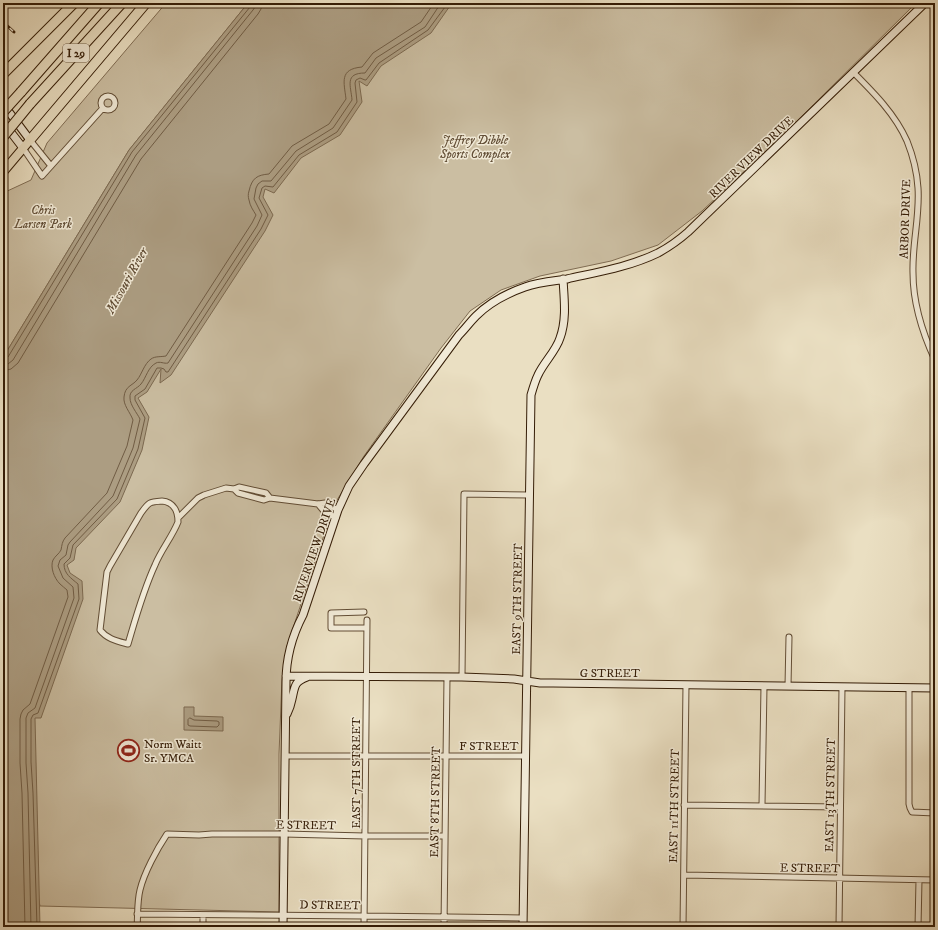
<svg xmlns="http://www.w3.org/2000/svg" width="938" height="930" viewBox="0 0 938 930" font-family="'IM FELL DW Pica',serif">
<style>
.green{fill:#cbbea2;stroke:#806d54}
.water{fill:#ac9d82;stroke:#7c6950}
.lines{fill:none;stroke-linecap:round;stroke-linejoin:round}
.shore{stroke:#705c44;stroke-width:1}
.street-casing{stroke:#624d35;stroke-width:7}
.secondary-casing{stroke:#341c06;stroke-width:9}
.primary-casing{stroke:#341c06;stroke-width:10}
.highway-casing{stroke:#341c06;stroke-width:11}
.street{stroke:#f1ead7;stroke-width:5}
.secondary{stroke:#f1ead7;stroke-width:7}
.primary{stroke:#eadfc2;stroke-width:8}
.highway{stroke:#eadfc2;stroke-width:9}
.rail-casing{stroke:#341c06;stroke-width:3}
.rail{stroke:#f1ead7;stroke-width:1.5;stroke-dasharray:4.5;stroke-linecap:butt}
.highway-bridge-casing{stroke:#341c06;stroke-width:11;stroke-linecap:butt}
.highway-bridge{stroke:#eadfc2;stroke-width:9}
.labels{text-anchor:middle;stroke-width:3;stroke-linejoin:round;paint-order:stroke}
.shield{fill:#f1ead7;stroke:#6d5a45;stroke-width:1}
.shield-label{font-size:11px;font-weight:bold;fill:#341c06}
.park-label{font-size:12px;font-style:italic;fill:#614d35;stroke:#f1ead7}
.street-label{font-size:12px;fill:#341c06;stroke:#f1ead7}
.poi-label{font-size:12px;fill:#341c06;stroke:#f1ead7;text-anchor:start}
.water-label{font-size:13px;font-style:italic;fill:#5e4931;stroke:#f1ead7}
</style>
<rect width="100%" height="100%" fill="#eadfc2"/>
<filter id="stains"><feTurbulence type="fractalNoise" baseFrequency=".005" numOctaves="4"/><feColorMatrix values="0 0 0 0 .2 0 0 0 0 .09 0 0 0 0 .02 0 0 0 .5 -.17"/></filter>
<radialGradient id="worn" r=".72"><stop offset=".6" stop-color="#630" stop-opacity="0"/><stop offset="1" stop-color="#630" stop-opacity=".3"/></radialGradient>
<path class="green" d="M166,3h82l-119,147 -122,201 -4,8v-166l28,-13 16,-37z
M408,3h508l-131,130 -83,78 -44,34 -47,16 -71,15 -39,14 -31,21 -29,37 -77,108 -30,49 -47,141 -5,33 -3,75v158l-239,-6 -30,-159 93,-325 148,-220z"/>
<path class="water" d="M248,3h204l-21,30 -50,33 -14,20 -8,-5 3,21 -22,33 -39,23 -27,35 -9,-4 -2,8 10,18 -8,16 -94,144 -11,8 1,-14 -14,23 -9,6 11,19 -7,33 -22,52 -44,46 -2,12 -7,5 3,8 12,8 1,18 -42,119h-6l5,209h-37v-568l4,-8 122,-201z
M184,707h10v9l29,1v14l-39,-1z"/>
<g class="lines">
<path class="shore" d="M3,359h3l2,-2 124,-205 118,-145 1,-4
M3,364h5l5,-4 123,-205 117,-145 2,-3 1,-4
M3,371l8,-2 7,-6 123,-204 117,-145 3,-5 1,-6
M190,718l4,2 23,1 2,1v3l-2,2 -27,-1 -2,-1v-5z
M25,927l-3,-134 -2,-30v-44l1,-5 2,-4 7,-6 38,-107 -1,-7c-2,-2 -5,-4 -7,-6 -6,-6 -10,-17 -7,-24 2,-4 6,-6 8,-10 1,-5 1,-8 4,-12l42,-45 20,-47 6,-26c-3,-8 -10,-15 -9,-23 1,-11 8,-11 13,-17 5,-6 7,-16 14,-21 4,-3 10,-2 15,-3l86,-133 4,-8c-3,-5 -6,-9 -7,-15 -1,-3 -1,-6 0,-9 3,-13 8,-16 20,-17l23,-28 37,-22 17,-25c-2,-17 -7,-30 16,-32l11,-14 48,-31 13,-19
M31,927l-3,-134 -2,-30v-45l2,-5 7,-5 39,-110 -1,-11 -10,-9 -5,-12 2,-6 6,-5 2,-10 2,-3 43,-46 20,-48 7,-29c-3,-6 -10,-14 -10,-21 -1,-8 7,-9 11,-14 5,-6 7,-17 15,-21 4,-2 8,1 12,0l89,-137 5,-11 -8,-16 2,-11 2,-4 4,-3h9l25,-30 37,-23 19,-28c-1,-14 -8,-27 13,-27l11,-15 49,-31 16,-24
M37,927l-4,-134 -2,-31v-43l2,-4 5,-2 41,-114 -1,-15c-7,-6 -14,-10 -14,-20l6,-6 3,-13 44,-46 21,-50 7,-31 -10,-18v-4l10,-7 12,-21h4l3,1 2,3h2l93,-143 7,-14 -9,-17 3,-10 3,-2 8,1 26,-32 38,-23 20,-30 -2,-19 1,-3 4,-2 5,2h1l13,-17 49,-33 20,-27"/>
<defs>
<path id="street" d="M853,72c21,21 42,42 54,69 6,15 10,31 11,47 2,28 -6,56 -5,85 0,31 9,59 22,87
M101 103a7 7 0 1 1 14 0a7 7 0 1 1-14 0Z
M30,140l21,26
M23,148l19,28 61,-68
M234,489l4,4 26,7 6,-2 48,6 7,-1 13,7
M162,501c12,1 16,11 16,21 -6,15 -17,28 -23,43 -12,26 -19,52 -27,79 -11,-3 -21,-5 -28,-14l7,-58 3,-6 31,-53c8,-11 8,-11 21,-12z
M318,504l5,6 13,8
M178,518l20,-20 6,-3 22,-7 8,1 5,-2 27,6 4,5
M364,612l-33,1v15h36
M462,677l2,-183 65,1
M788,686l1,-49
M909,688v116l1,4 2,4 23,1
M285,756h241
M684,805l156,2
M762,805l2,-119
M684,875l251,5
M137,914l227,2 159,2
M137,927c1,-12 0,-25 3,-37 4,-17 17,-41 27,-56l32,1 13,-1h72l81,2h80
M203,927v-12
M364,927l3,-307
M444,927l3,-250
M683,927l3,-242
M839,927l3,-240
M918,927l1,-47"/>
<path id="secondary" d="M3,104l27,36
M3,122l20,26
M286,676l176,1 52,2 26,4h13l382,5
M287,714c2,-4 4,-10 5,-15 3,-13 2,-17 15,-22
M283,927l3,-245c0,-24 6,-46 17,-67l35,-105 11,-24 15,-22 95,-129c6,-6 11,-13 17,-19 13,-13 32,-23 49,-29 13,-5 28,-6 42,-8 31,-7 62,-12 91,-26 11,-6 21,-13 30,-21l237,-229
M523,927l8,-532c2,-7 4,-14 7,-20 6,-13 18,-24 22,-37 7,-19 4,-40 3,-59"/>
<path id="primary" d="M3,172l27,-32"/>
<path id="highway" d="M3,74l71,-71
M21,92l78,-89
M30,104l92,-101
M30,140l116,-137"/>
</defs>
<use href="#street" class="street-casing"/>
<use href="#secondary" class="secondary-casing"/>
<use href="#primary" class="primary-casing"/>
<use href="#highway" class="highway-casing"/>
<use href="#street" class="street"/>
<use href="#secondary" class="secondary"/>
<use href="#primary" class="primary"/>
<use href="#highway" class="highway"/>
<defs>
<path id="rail" d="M3,22l11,10"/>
</defs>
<use href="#rail" class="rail-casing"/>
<use href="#rail" class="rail"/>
<defs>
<path id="highway-bridge" d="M3,112l18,-20
M3,137l27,-33"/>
</defs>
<use href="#highway-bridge" class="highway-bridge-casing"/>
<use href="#highway-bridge" class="highway-bridge"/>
</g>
<defs>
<symbol id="stadium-ring" viewBox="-11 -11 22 22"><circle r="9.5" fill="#f1ead7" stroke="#8f2418" stroke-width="1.5"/><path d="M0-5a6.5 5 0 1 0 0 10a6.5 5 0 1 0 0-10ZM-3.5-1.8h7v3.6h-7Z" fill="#8f2418"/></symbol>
</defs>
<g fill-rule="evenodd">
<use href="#stadium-ring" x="116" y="738" width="25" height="25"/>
</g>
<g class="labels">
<rect class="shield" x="63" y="44" width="26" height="18" rx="3"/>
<g class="shield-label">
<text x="76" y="57">I 29</text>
</g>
<g class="park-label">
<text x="475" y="144">Jeffrey Dibble<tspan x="475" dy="14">Sports Complex</tspan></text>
<text x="43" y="214">Chris<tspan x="43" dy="14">Larsen Park</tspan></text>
</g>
<g class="street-label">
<text transform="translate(751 157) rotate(-44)" y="4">RIVER VIEW DRIVE</text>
<text transform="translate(905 219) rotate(-88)" y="4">ARBOR DRIVE</text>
<text transform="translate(314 550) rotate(-71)" y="4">RIVERVIEW DRIVE</text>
<text transform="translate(517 599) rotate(-89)" y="4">EAST 9TH STREET</text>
<text x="610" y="677">G STREET</text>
<text x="489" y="750">F STREET</text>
<text transform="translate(356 773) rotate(-90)" y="4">EAST 7TH STREET</text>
<text transform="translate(830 795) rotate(-89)" y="4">EAST 13TH STREET</text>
<text transform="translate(435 802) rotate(-89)" y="4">EAST 8TH STREET</text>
<text transform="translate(674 806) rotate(-89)" y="4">EAST 11TH STREET</text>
<text transform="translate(306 825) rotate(1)" y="4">E STREET</text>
<text transform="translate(810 868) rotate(1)" y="4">E STREET</text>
<text transform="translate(330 905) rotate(1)" y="4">D STREET</text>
</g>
<g class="poi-label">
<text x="144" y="748">Norm Waitt<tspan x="144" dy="14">Sr. YMCA</tspan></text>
</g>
<g class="water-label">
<text transform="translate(126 280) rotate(-61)" y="5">Missouri River</text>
</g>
</g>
<rect width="938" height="930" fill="none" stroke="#eadfc2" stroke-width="16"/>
<rect x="4" y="4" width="930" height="922" fill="none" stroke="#341c06" stroke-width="2"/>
<rect x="8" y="8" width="922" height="914" fill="none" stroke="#341c06"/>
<rect width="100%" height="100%" filter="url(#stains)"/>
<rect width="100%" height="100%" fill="url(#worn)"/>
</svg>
